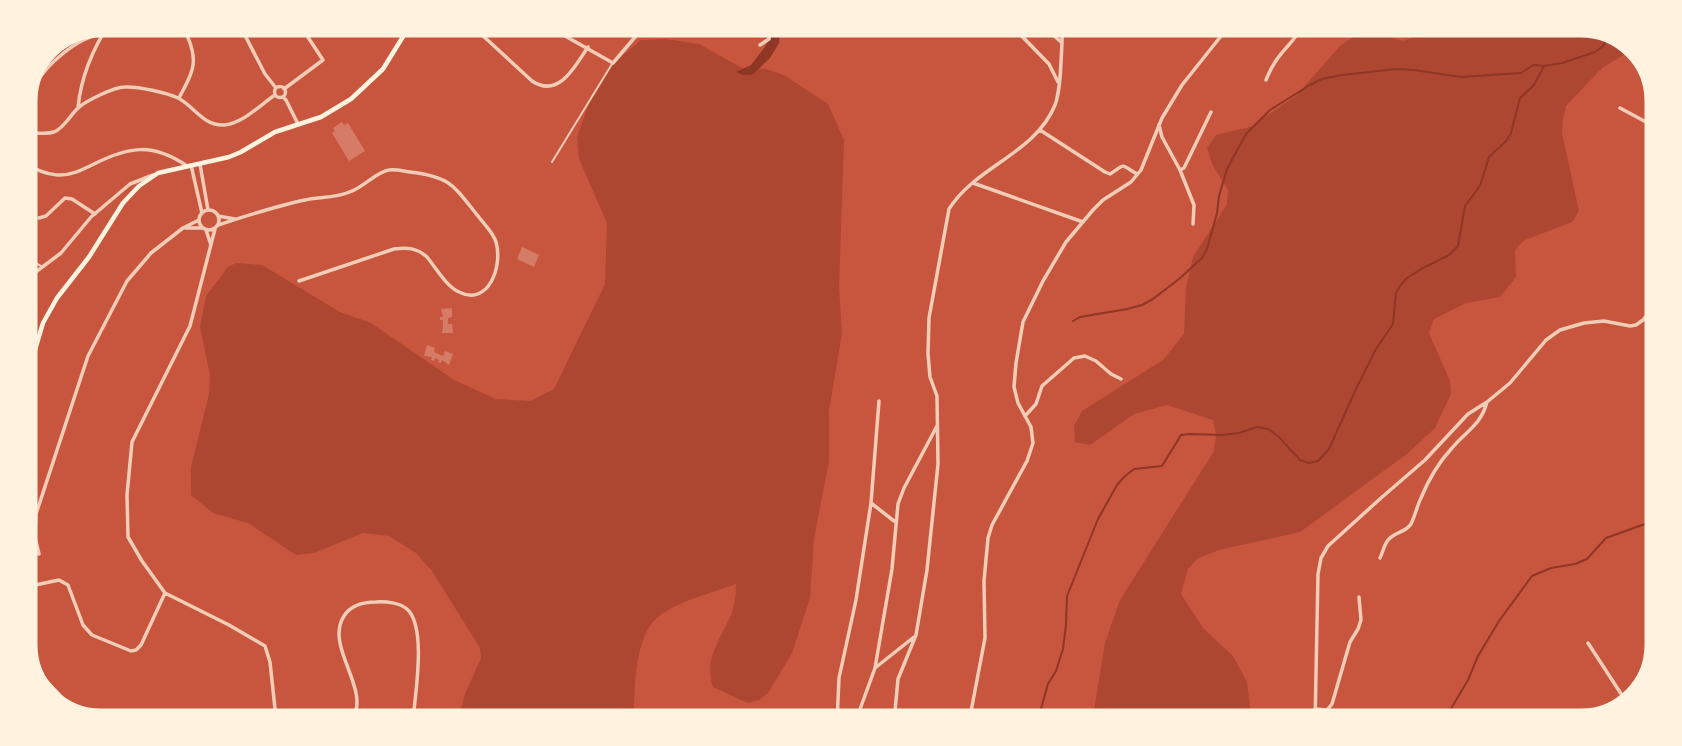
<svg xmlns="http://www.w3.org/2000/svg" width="1682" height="746" viewBox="0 0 1682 746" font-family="'Exo 2',sans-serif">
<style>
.green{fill:#ae4732}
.water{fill:#8f3625}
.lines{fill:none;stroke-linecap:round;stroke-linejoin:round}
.stream{stroke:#8f3625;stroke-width:2}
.building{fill:#d67c66}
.service{stroke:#f1ccb7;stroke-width:2}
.minor{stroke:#f1ccb7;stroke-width:3.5}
.tertiary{stroke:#f1ccb7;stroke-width:3.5}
.secondary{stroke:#fff3e0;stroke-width:4.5}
.rim{fill:none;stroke:#fff3e0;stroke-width:9}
</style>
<rect width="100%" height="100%" fill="#c8553d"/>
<path class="green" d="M1437,27h175l24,20h-4l-2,4 -28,17 -36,38 -3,13 -1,14 17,78 -7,11 -49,19 -8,9 1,27 -16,20 -34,6 -32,16 -5,14 21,48 1,13 -16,34 -28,26 -107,78 -81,18 -22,9 -9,10 -7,25 22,34 30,28 14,26 5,42 -160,-1 13,-80 15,-43 94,-149 2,-16 -3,-15 -46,-15 -33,9 -44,31 -15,-3 -1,-16 8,-15 81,-51 21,-26 2,-46 7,-31 34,-53 1,-14 -16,-26 -5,-16 9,-13 34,-8 46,-31 44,-50 13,-9 16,-7 34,11 31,-11z
M666,39l33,5 43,24 24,1 18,6 44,29 16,36 -5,147 3,46 -13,78v50l-15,78 -4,59 -18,55 -24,40 -9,7 -11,3 -35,-16c-10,-30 9,-48 19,-75 3,-8 4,-19 4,-28 -26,10 -58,16 -79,34 -23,19 -23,75 -23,103l-176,-1 7,-26 16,-36 -1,-10 -48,-77 -16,-18 -27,-17 -26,-3 -49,20 -18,2 -48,-32 -35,-10 -22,-18v-28l18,-73 1,-19 -10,-48 6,-31 22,-29 8,-4 26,2 78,47 31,11 83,57 42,19 34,2 24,-12 51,-105 2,-61 -28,-64 -2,-22 15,-42 22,-32 27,-23z"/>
<path class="water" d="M774,24h7l-2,19 -9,15 -18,17h-9l-7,-3 15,-7 14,-18 8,-15z"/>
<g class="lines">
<path class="stream" d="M1073,321l7,-4 47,-8 15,-4 11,-6 26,-20 23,-21 5,-9 10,-36 2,-17 8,-27 19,-35 24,-24 40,-25 12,-6 20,-4 54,-6 18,1 47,7 60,-4 12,-8 11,1 18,-3 33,-11 8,-6 9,-19
M1037,723l11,-39 8,-13 7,-22 3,-24 1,-29 31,-77 19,-34 7,-8 10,-8 28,-3 19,-31 8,-1 33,1 17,-2 18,-6 11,2 10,7 22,24 9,3 9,-2 11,-12 27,-60 20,-40 17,-25 3,-31 4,-7 7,-8 14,-9 28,-14 9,-9 7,-40 15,-20 9,-29 17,-16 5,-8 9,-35 14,-13 10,-19
M1442,724l26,-44 10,-24 21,-35 33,-45 19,-8 24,-4 12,-5 19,-21 50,-18"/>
</g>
<path class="building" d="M342,122l2,3 4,-2 17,28 -16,10 -17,-28 3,-2 -2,-3z
M522,247l17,8 -5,12 -17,-8z
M452,308v9l-4,1v6h4l1,9h-11l1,-8v-5h-3v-3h3l-2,-8z
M427,345l8,3 -1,4 9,4 2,-5 8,3 -4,11 -7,-5 -1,3 -3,-1 1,-2 -4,-2 -1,3 -3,-1 1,-3 -8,-1z"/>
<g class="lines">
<path class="service" d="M552,162l60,-98
M21,255l20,11"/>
<path class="minor" d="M178,21c9,11 17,30 15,44 -1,11 -9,23 -14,33
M238,22l27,52 11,14
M469,23l63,58c27,18 43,-15 56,-34
M542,23l71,40 34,-40
M1011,25l38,39 9,18
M1042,25l19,17
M362,35l5,-13
M760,45l9,-6 1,-12 -2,-3
M1266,80c4,-10 8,-18 15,-26 8,-10 16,-16 20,-28
M274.5 92a5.5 5.5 0 1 1 11 0a5.5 5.5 0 1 1-11 0Z
M284,89l39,-29 -25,-38
M33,91c8,-23 44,-54 69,-57 5,-1 11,1 16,1 21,0 44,-5 65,-7
M283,97l3,3 12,24
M78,108c3,-33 15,-60 33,-87
M1620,108l26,14 14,23
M1159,125l3,12 18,33 4,-2 27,-56
M1040,130l65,42 5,2c16,-10 9,-11 27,0
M21,132c10,0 23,3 33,0 10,-4 15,-15 23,-23 8,-8 37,-22 48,-22 12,-1 43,6 53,11 16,8 25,28 46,27 18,-1 36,-20 51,-30
M200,164l8,46
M191,165l11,48
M1180,170l14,35 -1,19
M973,183l110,39
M199 220a10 10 0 1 1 20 0a10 10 0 1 1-20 0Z
M218,216l17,3
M39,218l7,-2 19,-18 7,1 23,15
M218,225c28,-9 58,-19 87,-25 15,-3 32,-2 47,-9 11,-4 26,-20 37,-21 6,-1 14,1 21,2 41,5 43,13 68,44 6,8 15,16 18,26 7,23 -7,65 -37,50 -13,-6 -23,-24 -32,-35 -10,-9 -20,-10 -33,-8l-95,32
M185,228h17
M215,229l-25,97 -58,116 -5,53 1,42 14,24 23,32 64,32 36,21 5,16 6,56
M206,230l5,15
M21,283l40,-30 30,-36 39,-33 23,-9
M1025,416l11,-12 6,-18 32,-28 11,-2 11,5 15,13 10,5
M871,503l23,18
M39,554l-4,-17 1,-23 52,-158 39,-75 24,-28 32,-25 16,-8
M1380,558c3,-6 4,-14 9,-19 7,-7 17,-7 22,-15 4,-8 6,-18 10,-26 7,-17 18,-36 31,-50 14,-17 29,-23 35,-46
M21,588l38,-8 9,5 15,40 9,10 39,16 5,-1 5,-5 24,-52
M1588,643l41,63
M875,668l39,-31
M1315,709l12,1 5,-6 18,-62 8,-13 3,-9 -2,-23
M352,720c20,-31 -28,-73 -8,-104 7,-11 20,-14 32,-14 10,-1 24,1 31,7 20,18 8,86 6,111
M837,722l2,-44 17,-78 15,-97 8,-102
M852,722l6,-8
M859,722v-10l16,-44 17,-99 6,-65 6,-16 33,-62
M894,722l4,-43 18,-44 11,-65 11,-106 -1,-68 -7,-19 -2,-23 1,-36 20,-109c27,-43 86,-55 106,-104 7,-17 6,-60 8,-80
M1315,724l3,-150 3,-16 7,-12 53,-48 44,-38 43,-46 19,-12 23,-19 36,-43 14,-10 24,-7 20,-2 26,5 6,-1 7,-5 16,-21"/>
<path class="tertiary" d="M21,161c11,7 23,13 36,14 13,1 25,-5 37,-11 36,-18 59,-21 93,2
M969,722l16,-84 -1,-57 4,-43 4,-13 35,-64 6,-18 -2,-16 -13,-24 -4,-16 2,-24 7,-41 20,-41 23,-39 27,-32 10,-10 28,-18 10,-12 21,-52 20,-33 47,-59"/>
<path class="secondary" d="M21,406l10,-43 12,-40 14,-25 32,-41 34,-54 16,-17 19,-13 71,-16 12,-5 34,-20 46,-15 30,-18 32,-30 29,-47
M21,622c5,18 9,37 20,53 11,15 27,26 35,44"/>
</g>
<path d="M0 0H1682V746H0ZM101 33H1581A68 68 0 0 1 1649 101V645A68 68 0 0 1 1581 713H101A68 68 0 0 1 33 645V101A68 68 0 0 1 101 33Z" fill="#fff3e0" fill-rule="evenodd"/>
<path class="rim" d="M101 33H1581A68 68 0 0 1 1649 101V645A68 68 0 0 1 1581 713H101A68 68 0 0 1 33 645V101A68 68 0 0 1 101 33Z"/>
</svg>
